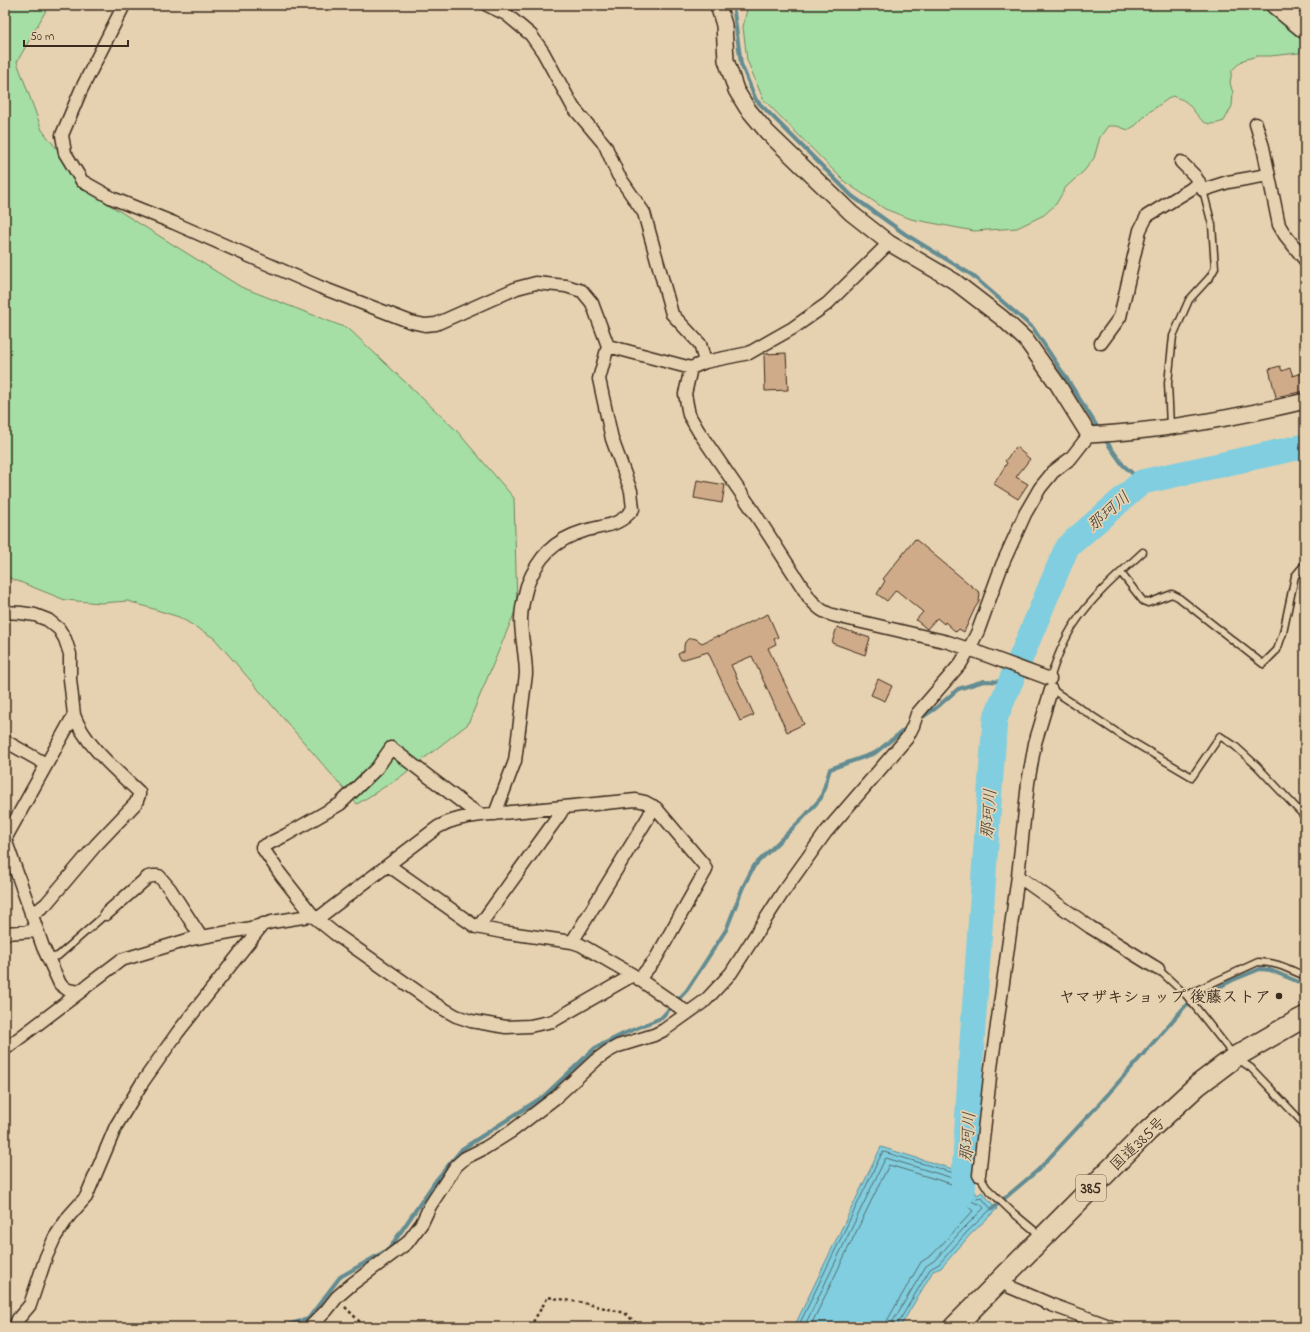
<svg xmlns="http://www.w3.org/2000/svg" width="1310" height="1332" viewBox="0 0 1310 1332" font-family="'Indie Flower','Klee One',sans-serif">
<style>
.green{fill:#a5dfa5;stroke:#708462}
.water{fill:#80cedf;stroke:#648c92}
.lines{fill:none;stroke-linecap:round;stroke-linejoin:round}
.shore{stroke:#576c6b;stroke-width:1}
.stream{stroke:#648c92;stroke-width:4}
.river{stroke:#80cedf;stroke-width:25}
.building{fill:#d0ab89;stroke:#3b2a1e}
.service-casing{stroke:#3b2a1e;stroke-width:9}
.minor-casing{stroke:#3b2a1e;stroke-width:15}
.tertiary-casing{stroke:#3b2a1e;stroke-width:18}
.primary-casing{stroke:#3b2a1e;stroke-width:22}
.trunk-casing{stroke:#3b2a1e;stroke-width:23}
.path{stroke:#3b2a1e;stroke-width:2.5;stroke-dasharray:3 3;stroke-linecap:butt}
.service{stroke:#e6d2b0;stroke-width:6}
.minor{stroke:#e6d2b0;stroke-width:12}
.tertiary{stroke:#e6d2b0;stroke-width:15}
.primary{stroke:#e6d2b0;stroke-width:19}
.trunk{stroke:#e6d2b0;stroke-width:20}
.poi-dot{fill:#3b2a1e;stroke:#e6d2b0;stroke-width:1.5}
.labels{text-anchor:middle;stroke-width:3.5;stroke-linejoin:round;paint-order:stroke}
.shield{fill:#e6d2b0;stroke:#6e5c4a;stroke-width:1}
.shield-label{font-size:15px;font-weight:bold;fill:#3b2a1e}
.poi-label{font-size:16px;font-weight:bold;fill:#3b2a1e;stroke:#e6d2b0;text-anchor:end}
.street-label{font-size:16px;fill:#3b2a1e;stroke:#e6d2b0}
.water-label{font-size:17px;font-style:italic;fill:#45433b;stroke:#e6d2b0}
</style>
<rect width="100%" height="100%" fill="#e6d2b0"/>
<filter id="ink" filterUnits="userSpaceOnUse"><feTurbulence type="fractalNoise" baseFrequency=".025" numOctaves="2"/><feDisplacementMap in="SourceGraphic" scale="8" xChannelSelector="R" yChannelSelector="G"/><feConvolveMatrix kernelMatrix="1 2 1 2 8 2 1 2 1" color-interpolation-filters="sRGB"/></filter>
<g filter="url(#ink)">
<path class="green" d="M5,5h44l-32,57 25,68 50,64 149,93 108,42 107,101 58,68 3,109 -49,117 -69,54 -42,26 -143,-166 -35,-21 -51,-16 -27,2 -36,-3 -60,-24z
M748,5h518c13,9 37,24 39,40l-6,8 -29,3h-13l-14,4 -11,10 -2,13 3,10 -1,13 -8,15c-24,9 -23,-5 -38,-19 -3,-3 -9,-4 -14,-6l-24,17 -12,12 -8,5 -11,-4h-9l-8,11 -6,21 -10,13 -18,16 -10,17 -12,11 -27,13 -43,3 -63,-12 -26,-10 -40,-27 -82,-83 -16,-39 -4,-33z"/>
<path class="water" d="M881,1147l88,27v5l8,16 5,-3 15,17 -27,26 -29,33 -8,3 -33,56h-106z"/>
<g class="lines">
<path class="shore" d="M798,1327l84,-174 2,-1 80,24 9,21 3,2 6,-1 9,11 -24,23 -28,32 -9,5 -32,54 -1,4
M804,1327l81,-168 1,-1 73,22c6,10 8,23 21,24l4,4 -20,20 -29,32 -9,6 -33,55 -1,6
M810,1327l67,-138 12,-24 66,20 9,18 9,8 -41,44 -11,7 -33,57 -2,8"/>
<path class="stream" d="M733,5l8,59 15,36 96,96 53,38 67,41 61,53 34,51 33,52
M1103,437l20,28 19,17
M918,720l18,-12 22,-19 26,-8 26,1
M992,1209l46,-39 64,-69 86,-98 45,-23 27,-11 10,1 31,13 4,1
M280,1327l28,-8 32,-42 49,-28 48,-70 25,-30 82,-53 51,-48 28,-14 38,-16 26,-28 39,-60 17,-43 11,-21 50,-49 17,-19 9,-29 45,-16 34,-27"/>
<path class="river" d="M955,1204l8,-12 9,-151 23,-322 72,-172 75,-65 163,-36"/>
</g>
<path class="building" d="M786,353l2,37 -23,1 -1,-37z
M1280,366l2,5 8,-3 3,8 12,-4v19l-29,6 -7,-28z
M1016,447l14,12 -14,18 12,7 -10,15 -24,-15 13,-21 -2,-2z
M697,480l28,5 -3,18 -28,-5z
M915,539l65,54 -1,9 -4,6 -11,24 -5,-3 -3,3 -11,-10 -1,2 -7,-6 -10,11 -11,-9 7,-8 -27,-22 -9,11 -10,-7 8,-13 -2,-2z
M768,614l10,23 -4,2 2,5 -8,4 36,76 -17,8 -35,-76 -21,9 23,50 -14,6 -32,-69 -27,8 -3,-6 6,-3v-5l1,-4 3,-3 4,-1 4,1 6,4 15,-7 1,1z
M837,627l33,11 -5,17 -33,-12z
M878,679l14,7 -7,15 -14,-6z"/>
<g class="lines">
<defs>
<path id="service" d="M1170,426l-2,-43 5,-47 16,-36 21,-23 5,-9 -3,-43 -9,-35
M1121,573l22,28 5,2 24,-9 6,3 85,67 14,-14 6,-17 12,-57 10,-12
M1050,680c4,-16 15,-43 25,-57 18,-27 44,-49 68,-71
M1051,689l70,46 71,42 28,-41 15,10 22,20 48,51
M48,958l10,-2 48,-42
M1158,969l28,26 49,62 16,11 54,57
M1186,995l72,-33c19,0 30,7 47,14
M979,1175l8,13 24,23 30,25"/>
<path id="minor" d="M124,5l-43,85 -19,45 3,18 17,28 30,17 62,25 146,64 91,35 14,3 11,-1 81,-36 19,-5 30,3 16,5 10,12 16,43 -9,33 13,60 19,52 2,18c-14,18 -29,16 -49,22 -30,9 -46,26 -57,55 -3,11 -6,23 -6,33 0,19 5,37 5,55l-11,87 -20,53
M487,5l19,9 25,21 12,17 30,55 32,38 13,30 26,38 28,101 28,30 5,18
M1256,124l7,23 16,78 6,10 20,25
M1181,162l14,14 8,14 25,-8 40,-7
M1101,343l19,-26 20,-87 7,-14 44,-27 8,-7
M608,346l83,22 14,-6 44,-9 44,-25 34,-24 62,-61
M691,368l-6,26 4,21 10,17 53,77 58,90c9,10 14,14 26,17l112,26 21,7 9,-18 24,-66 23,-51 15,-26 13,-16 18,-14 18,-23
M5,612l16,1 14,2 13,5 11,9 6,10 5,15v25l4,36 -69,124
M5,741l41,23
M5,839l38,108 17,37 8,6 11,2 42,-32 70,-21 60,-11 21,-6 37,-6 5,1 20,16 101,71 21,12 15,5 35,6 24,-1 23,-5 80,-46 55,38
M388,865l88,62 26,5 70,10 9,3 52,30
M1018,876l72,51 68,42
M31,914l6,-3 9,-7 50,-59 40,-42 3,-8v-3c-23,-22 -54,-47 -65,-77
M106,914l42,-37 5,-1h6l11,13 31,48
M314,917l-33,-42 -19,-28 24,-12 54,-31 37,-36 14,-20 76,58 14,9
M317,919l121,-92c14,-8 28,-10 43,-12l155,-15 9,2 11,6 48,57 2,5 -51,90 -16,19
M476,927l6,-5 78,-108 4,-7
M5,933l32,-2
M572,942l77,-126 4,-10
M5,1049l79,-60
M979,1175l12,-107 27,-192 10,-93 7,-40 16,-53
M1001,1279l9,8 42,18 60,22
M15,1327l3,-8 12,-14 16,-48 9,-20 14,-21 17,-19 30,-71 26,-43 36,-51 85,-108
M310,1327l16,-16 11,-14 15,-13 55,-41 15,-20 8,-17 26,-40 9,-8 20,-10 27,-17 43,-33 41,-38 11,-8 11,-6 36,-11 10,-5 42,-30 25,-27 52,-81 43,-60 81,-94 6,-12 4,-12 44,-51 8,-14 81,30"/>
<path id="tertiary" d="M718,5l6,20 2,35 10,30 11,18 20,24 84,81 38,30 65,38 48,37 24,22 32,45 31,50c73,-4 146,-17 216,-34"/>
<path id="primary" d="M1276,5l29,24"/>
<path id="trunk" d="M954,1327l194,-196 50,-46 37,-28 64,-37 6,-3"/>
</defs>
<use href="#service" class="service-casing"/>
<use href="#minor" class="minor-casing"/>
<use href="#tertiary" class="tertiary-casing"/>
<use href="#primary" class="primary-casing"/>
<use href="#trunk" class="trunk-casing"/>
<path class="path" d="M345,1307l20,20
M530,1327l18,-30 36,6 41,10 15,14"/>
<use href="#service" class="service"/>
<use href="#minor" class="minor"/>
<use href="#tertiary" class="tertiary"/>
<use href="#primary" class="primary"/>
<use href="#trunk" class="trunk"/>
</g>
</g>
<circle class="poi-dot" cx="1279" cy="996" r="4"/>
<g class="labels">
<rect class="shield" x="1076" y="1175" width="30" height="26" rx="3"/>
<g class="shield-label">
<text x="1091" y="1193">385</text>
</g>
<g class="poi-label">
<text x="1271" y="1002">ヤマザキショップ 後藤ストア</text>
</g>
<g class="street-label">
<text transform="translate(1137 1143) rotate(-44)" y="6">国道385号</text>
</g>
<g class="water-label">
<text transform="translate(1108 511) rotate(-41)" y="6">那珂川</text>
<text transform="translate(988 814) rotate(-86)" y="6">那珂川</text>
<text transform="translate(967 1137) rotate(-86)" y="6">那珂川</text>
</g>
</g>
<rect width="1310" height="1332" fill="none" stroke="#e6d2b0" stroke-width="20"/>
<rect x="10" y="10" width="1290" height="1312" fill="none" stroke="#3b2a1e" stroke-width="1.5" filter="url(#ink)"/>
<path d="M24 40v6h104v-6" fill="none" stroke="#3b2a1e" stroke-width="2"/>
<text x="30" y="40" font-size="12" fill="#3b2a1e" stroke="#e6d2b0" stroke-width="3" paint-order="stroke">50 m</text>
</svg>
